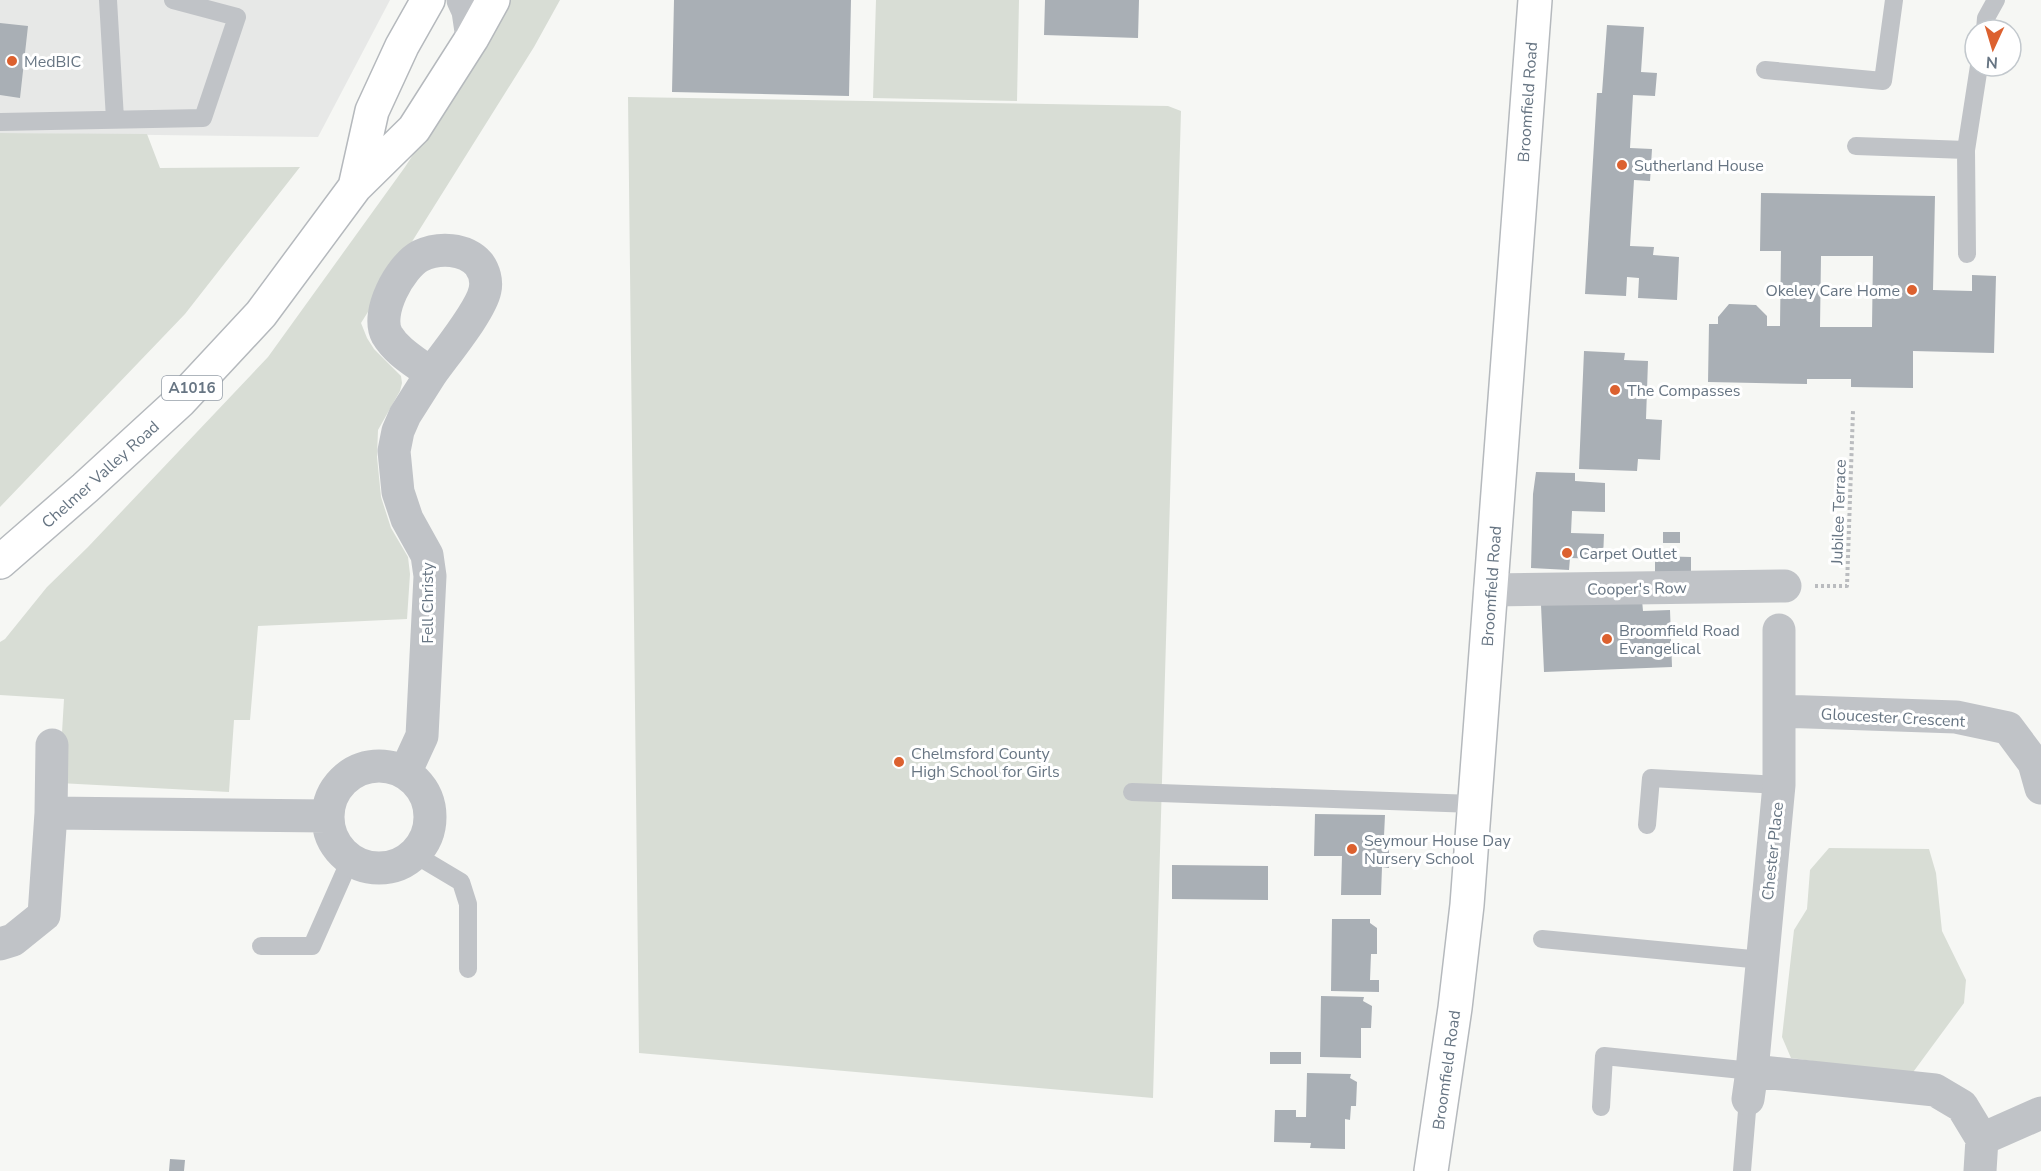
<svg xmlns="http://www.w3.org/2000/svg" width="2041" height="1171" viewBox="0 0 2041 1171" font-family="'Nunito Sans',sans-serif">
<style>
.built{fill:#e7e8e7}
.green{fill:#d8ddd5}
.building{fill:#a9afb5;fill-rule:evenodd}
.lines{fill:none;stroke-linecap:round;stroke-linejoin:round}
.secondary-casing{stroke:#b5b9bd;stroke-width:36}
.primary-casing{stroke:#b5b9bd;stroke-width:36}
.path{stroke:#babcbf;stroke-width:4;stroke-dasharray:3 3;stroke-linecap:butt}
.lane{stroke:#c0c3c7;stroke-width:18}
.street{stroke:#c0c3c7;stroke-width:33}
.secondary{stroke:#fff;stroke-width:33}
.primary{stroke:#fff;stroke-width:33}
.poi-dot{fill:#dc612f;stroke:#fff;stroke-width:2}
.labels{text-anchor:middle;stroke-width:6;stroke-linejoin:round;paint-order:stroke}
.shield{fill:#fff;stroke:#959ea8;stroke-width:1.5}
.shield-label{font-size:15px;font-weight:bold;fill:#677583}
.poi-label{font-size:16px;fill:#677583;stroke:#fff;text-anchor:start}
.street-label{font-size:16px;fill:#677583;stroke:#fff}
</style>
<rect width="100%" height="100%" fill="#f6f7f4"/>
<path class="built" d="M0,0h390l-72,137 -318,-4z"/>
<path class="green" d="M510,0h50l-26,47 -173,276 6,15 7,11 27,27 1,7 -2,8 -22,39 -1,27 4,40 10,31 17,29 2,17 -3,45 -149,7 -8,94h-16l-5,72 -170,-9 5,-84 -64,-4v-53l5,-3 42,-52 41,-40 180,-190 137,-190 77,-118z
M876,0h143l-2,101 -144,-3z
M628,97l540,9 13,5 -28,987 -514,-45z
M0,133l147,1 13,34 140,-1 -115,147 -185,193z
M1829,848l100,1 7,24 6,58 24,49 -2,23 -53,72 -120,-17 -9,-21 12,-107 13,-21 3,-39z"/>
<path class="building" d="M674,0h177l-2,96 -177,-4z
M1045,0h94l-1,38 -94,-3z
M0,23l28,3 -8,72 -20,-3z
M1607,25l37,2 -3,45 16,1 -2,23 -22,-1 -3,53 22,1 -2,32 -16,-1 -4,66 24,1 -1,8 26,2 -2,43 -39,-2 1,-20 -12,-1 -1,19 -41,-2 12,-201h5z
M1761,193l174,3 -2,94 39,1v-16l24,1 -2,77 -81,-2v37l-62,-1v-8h-44v5l-99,-2 1,-58h9v-7l11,-13 27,1 11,11v10h13l1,-75h-21zM1821,256h52l-1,71h-52z
M1584,351l41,2 -1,7 24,1 -2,58 16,1 -2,40 -22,-1 -1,12 -58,-2z
M1536,472l39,1v8l30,2v29l-33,-1 -1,22 33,1 -1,25 -33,-1 -1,12 -38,-2 2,-74z
M1663,532h17v11h-17z
M1655,556l36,1v17l-36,-1z
M1642,600l1,11 27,-1 2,57 -128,5 -3,-67z
M1315,814l70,1 -1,21 5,7v25l-7,-1 -1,28h-40l1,-39h-28z
M1172,865l96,1v34l-96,-1z
M1332,919h38v4l7,5v26h-6l-1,26h9v12l-48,-1z
M1321,996l43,1 -1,4 9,5 -1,22h-10v30l-41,-1z
M1270,1052h31v12h-31z
M1307,1073l44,1 -1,4 7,4 -1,24h-5l-1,14 -5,-1v30l-35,-1 1,-5 -37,-1 1,-32h21v7h10z
M170,1159l15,1 -1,11h-15z"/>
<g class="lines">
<defs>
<path id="secondary" d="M1431,1171l24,-163 12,-103 68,-905"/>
<path id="primary" d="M355,187l17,-76 30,-65 26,-46
M0,562l85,-74 95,-87 81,-87 94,-127 59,-58 58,-91 21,-38"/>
</defs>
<use href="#secondary" class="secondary-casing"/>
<use href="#primary" class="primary-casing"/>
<path class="path" d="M1815,586h32l6,-175"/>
<path class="lane" d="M108,0l7,119
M1985,30l1,-12 10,-18
M1765,70l118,11 11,-81
M0,122l203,-4 34,-101 -64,-17
M1856,146l110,4
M1967,254l-1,-104 13,-84
M1132,792l342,12
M1647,825l4,-47 128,7
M414,854l47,28 7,22v65
M1542,939l220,21
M261,946h51l38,-86
M1601,1107l3,-51 148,15
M1742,1171l6,-72"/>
<path class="street" d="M463,0l5,11 4,27
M1490,590l295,-4
M1779,630v155l-27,286 183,19 27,16 20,33 -2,32
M1779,711l177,6 52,11 26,35 7,25
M328 817a51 51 0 1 1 102 0a51 51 0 1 1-102 0Z
M405,773l17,-37 8,-160 -3,-21 -20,-36 -9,-27 -4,-41 4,-20 7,-16 26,-41c-15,-12 -34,-22 -44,-39 -12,-22 13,-68 33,-79 19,-9 45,-8 59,8 5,7 8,17 6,26 -4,21 -40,64 -54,84
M51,813l1,-68
M0,944l13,-4 31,-25 7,-102 276,3
M1748,1099l4,-28
M1982,1139l59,-26"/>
<use href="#secondary" class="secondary"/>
<use href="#primary" class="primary"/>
</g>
<g class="poi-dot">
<circle cx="12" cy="61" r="6"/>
<circle cx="1622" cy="165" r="6"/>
<circle cx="1912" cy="290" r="6"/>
<circle cx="1615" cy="390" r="6"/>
<circle cx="1567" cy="553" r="6"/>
<circle cx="1607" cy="639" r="6"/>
<circle cx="899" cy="762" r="6"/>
<circle cx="1352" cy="849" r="6"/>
</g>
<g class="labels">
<rect class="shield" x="162" y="376" width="60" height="24" rx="4.5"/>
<g class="shield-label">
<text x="192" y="393">A1016</text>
</g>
<g class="poi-label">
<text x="24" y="67">MedBIC</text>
<text x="1634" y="171">Sutherland House</text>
<text x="1900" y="296" text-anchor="end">Okeley Care Home</text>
<text x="1627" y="396">The Compasses</text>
<text x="1579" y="559">Carpet Outlet</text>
<text x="1619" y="636">Broomfield Road<tspan x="1619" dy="18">Evangelical</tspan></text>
<text x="911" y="759">Chelmsford County<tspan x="911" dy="18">High School for Girls</tspan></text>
<text x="1364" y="846">Seymour House Day<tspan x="1364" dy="18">Nursery School</tspan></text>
</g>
<g class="street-label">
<text transform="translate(1527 102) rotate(-86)" y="6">Broomfield Road</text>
<text transform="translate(100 474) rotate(-42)" y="6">Chelmer Valley Road</text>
<text transform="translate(1838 512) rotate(-88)" y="6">Jubilee Terrace</text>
<text transform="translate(1491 586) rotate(-86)" y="6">Broomfield Road</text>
<text transform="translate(1637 588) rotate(-1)" y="6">Cooper's Row</text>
<text transform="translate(427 603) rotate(-90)" y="6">Fell Christy</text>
<text transform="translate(1893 717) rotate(3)" y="6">Gloucester Crescent</text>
<text transform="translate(1772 851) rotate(-84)" y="6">Chester Place</text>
<text transform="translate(1446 1070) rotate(-82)" y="6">Broomfield Road</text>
</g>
</g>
<g transform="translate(1993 48) rotate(184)"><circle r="28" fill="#ffffff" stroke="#c2c8cd" stroke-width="1.5"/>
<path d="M0-4.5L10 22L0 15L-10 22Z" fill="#dc612f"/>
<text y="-9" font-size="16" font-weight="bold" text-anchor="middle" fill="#677583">N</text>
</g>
</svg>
